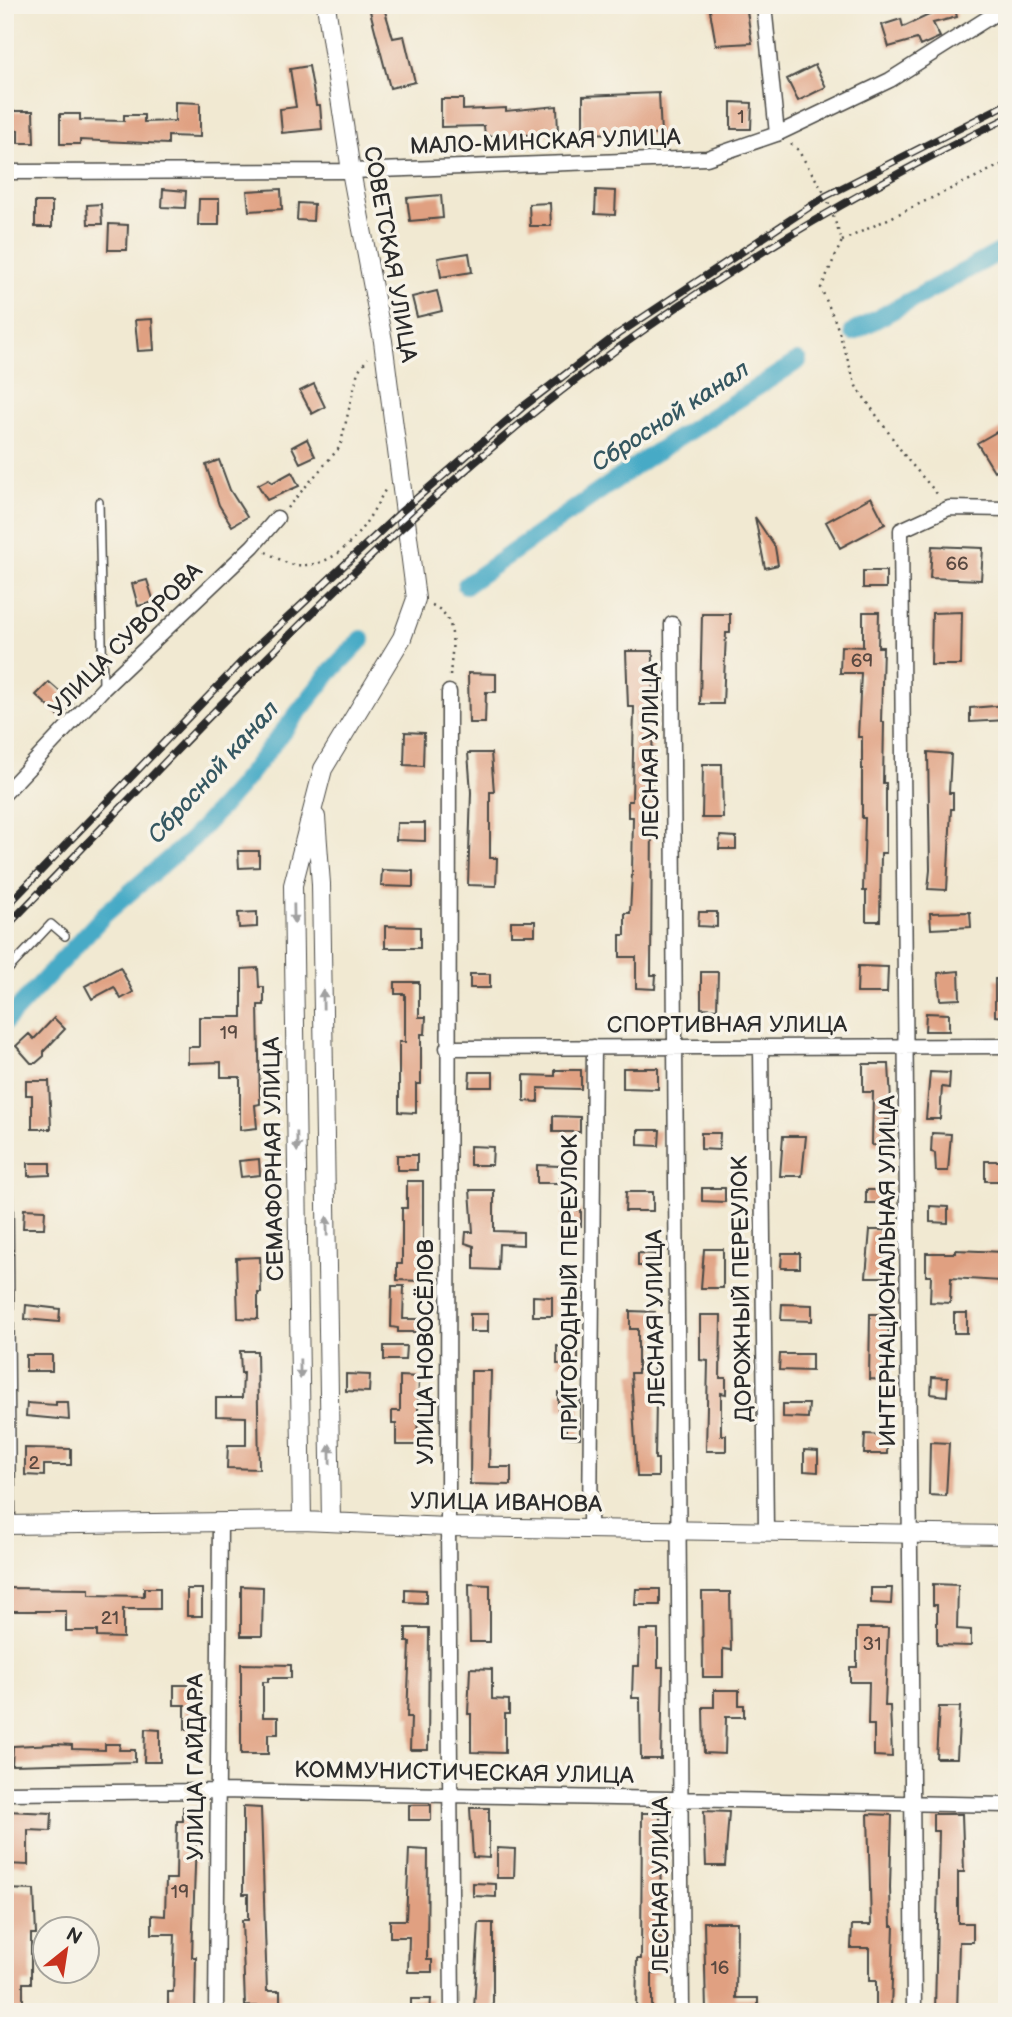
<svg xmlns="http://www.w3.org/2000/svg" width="1012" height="2017" viewBox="0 0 1012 2017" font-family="'Balsamiq Sans',sans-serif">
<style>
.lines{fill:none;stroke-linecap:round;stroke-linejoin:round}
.canal{stroke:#47aac6;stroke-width:18}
.building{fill:#e0a081}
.service-casing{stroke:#494844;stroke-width:10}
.minor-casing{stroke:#494844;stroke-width:17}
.tertiary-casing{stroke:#494844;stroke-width:20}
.path{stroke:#494844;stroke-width:2.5;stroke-dasharray:2 5;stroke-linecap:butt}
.service{stroke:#fff;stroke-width:7}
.minor{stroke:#fff;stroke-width:14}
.tertiary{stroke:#fff;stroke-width:18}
.rail-casing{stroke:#2b2b2b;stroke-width:8}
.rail{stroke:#f7f3e8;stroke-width:5;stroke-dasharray:16;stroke-linecap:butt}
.oneway{fill:#a0a0a0}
.labels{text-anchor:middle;stroke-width:7;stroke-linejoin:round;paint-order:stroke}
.number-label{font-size:19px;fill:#584840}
.street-label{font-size:23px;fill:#2b2b2b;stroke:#f7f3e8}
.water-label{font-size:24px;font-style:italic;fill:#355761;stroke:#f7f3e8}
</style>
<rect width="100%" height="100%" fill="#f7f3e8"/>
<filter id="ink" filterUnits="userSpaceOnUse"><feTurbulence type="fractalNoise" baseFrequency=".0143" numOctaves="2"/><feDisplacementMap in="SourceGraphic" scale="14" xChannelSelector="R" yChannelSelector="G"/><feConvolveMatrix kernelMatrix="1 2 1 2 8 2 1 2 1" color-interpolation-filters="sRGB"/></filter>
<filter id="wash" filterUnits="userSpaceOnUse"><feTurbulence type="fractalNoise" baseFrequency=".00686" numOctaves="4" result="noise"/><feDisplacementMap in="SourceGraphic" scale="28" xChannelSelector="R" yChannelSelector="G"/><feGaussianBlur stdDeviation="1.57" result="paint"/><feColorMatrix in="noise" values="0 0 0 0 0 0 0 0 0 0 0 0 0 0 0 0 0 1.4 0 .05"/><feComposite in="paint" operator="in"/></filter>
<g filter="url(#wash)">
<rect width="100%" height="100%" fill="#f1e9d2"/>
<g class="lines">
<path class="canal" d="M853,332l154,-84
M466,585l178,-125 154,-99
M5,1022l100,-108 88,-76 46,-51 92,-116 31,-32"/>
</g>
<g id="blocks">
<path class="building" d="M709,5h37l6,38 -36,2z
M939,5h15l3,12 -24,6 7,14 -20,9 -3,-7 -28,8 -7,-22 19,-6 2,8 37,-17z
M384,8l9,30 11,-2 11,46 -25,6 -20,-77z
M815,65l11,22 -28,14 -11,-22z
M309,66l7,39h4l2,24 -40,4 -2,-24 16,-2 -6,-38z
M659,93l2,42 -78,-2v-37z
M441,99h22v11l43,-2v3l51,-5 1,28 -73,2 -1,-10 -43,1z
M175,102l25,1v34l-32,-1v8l-88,-4v4h-20v-30h20v6l44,1v-6h20v7l31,-1z
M731,102l21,1 -1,26h-20z
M5,111h28l1,32h-16v-13h-13z
M163,189l23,2 -1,17 -23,-1z
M281,189l1,20 -33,2 -2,-20z
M596,190l20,1 -1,24 -20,-1z
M441,195l2,23 -33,3 -3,-23z
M199,199h20v26h-21z
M35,202h17v25h-17z
M298,203l16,1 -1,17 -16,-1z
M550,203l1,23h-21l-1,-22z
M101,204l1,20h-14l-1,-19z
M109,224l19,1 -1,25h-19z
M469,253l3,19 -31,5 -3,-19z
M437,291l5,20 -25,6 -5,-20z
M152,319l2,31 -16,1 -3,-31z
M314,384l11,23 -13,7 -12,-23z
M1007,426v38l-13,7 -17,-28z
M307,439l8,17 -15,7 -8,-16z
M219,460l11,30 17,27 -15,9 -13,-21 -13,-40z
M292,472l7,14 -32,14 -9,-15 11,-6 3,4z
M871,497l14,27 -45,24 -14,-26z
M755,517l20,30 3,18 -13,3z
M932,546l51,2 -2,32 -51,-2z
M863,571h23v17h-23z
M147,580l7,22 -16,4 -6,-22z
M863,612h16l-1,35h5l-2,75h3l-1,61h3v70h-5l-1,68h-14v-30h-3l2,-73h-3v-81h-4l3,-64h-21l1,-27 22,1z
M962,612l-1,53h-30l1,-52z
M702,614h28v19h-4l-3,71h-23z
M626,651h27l-2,324h5l-1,14 -19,-1v-31h-16v-22h5v-22h5l2,-39 1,-57h-5v-16h4l2,-94h-6z
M468,673l28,1v18h-10l-1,31h-16z
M49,682l24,21 -13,14 -24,-22z
M1007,705v15l-37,2v-14z
M405,732l19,1 -1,33 -19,-1z
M928,752l23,2 -2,39h4v16h-2l-4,81 -19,-1 2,-19z
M468,753h23l3,39h-4v66h7l-1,28 -28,-1 3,-93z
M703,764h19l1,54h-21z
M397,823h28v18l-29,-1z
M720,836l16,1v12h-17z
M238,851h21v16l-20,1z
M382,870l31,1v16l-32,-1z
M257,912v15l-18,1 -1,-15z
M699,912h18v15l-19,-1z
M970,912l1,15 -40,2 -1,-16z
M511,921h24v14h-24z
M385,926l35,1v21h-35z
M858,966l30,1 -1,26h-30z
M120,967l13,25 -12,7 -7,-12 -22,12 -7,-13z
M258,968l1,19h5v18h-6l2,99 -5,1 2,23 -17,2v-53h-19v-15l-33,1v-16h11v-30h43v-48z
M959,971l1,28 -20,1 -2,-27z
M701,972h17l-1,37 -16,-1z
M470,974h20v14h-20z
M995,979h12v38l-12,-1z
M395,982h24v35h7l-1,17h-4v50h-5v29l-17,-1v-70h6v-48h-10z
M926,1013l23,1v17h-24z
M54,1018l11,11 -21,22v5l-8,7h-5l-15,-17 13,-12 5,5z
M863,1064h26l3,56h-7v26l-13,-1 1,-53h-10z
M623,1068h35v21l-35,-1z
M555,1070h26v19l-43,-1v14l-14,-1v-26l31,1z
M470,1072h23v15h-24z
M930,1072l20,1 -1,15 -7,-1 -2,32h-14z
M26,1081h23l2,48h-19v-34h-6z
M553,1116l27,1v15h-27z
M638,1130h22l-1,16 -21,-1z
M701,1133h19l-1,17 -18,-1z
M932,1133l19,1 -3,37h-12l-1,-18 -4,-1z
M783,1136h23l-4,40h-22z
M470,1146l23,1 -1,18h-22z
M397,1155h20v15h-20z
M259,1159l1,16 -19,2 -2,-16z
M985,1161h15v20h-15z
M28,1163h22v12l-22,1z
M537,1165l23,1v17h-23z
M407,1181h16v76h-3v24l-23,-1v-16h5v-56h5z
M702,1188h23v14l-23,-1z
M470,1190h24v41l29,1v13l-24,-1 -1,26 -24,-1v-23l-9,-3 1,-11h7z
M866,1190h18v13h-18z
M626,1192h27v19h-28z
M930,1206l18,1v16l-18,-1z
M24,1209l21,1 -1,18h-21z
M562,1210h19v16h-20z
M870,1230h16l-1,47h-19z
M704,1249h19v39h-22z
M955,1250l48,2 -2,29 -50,-3 -1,25 -20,-1 1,-26h-5v-23h29z
M638,1253l17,1v12h-17z
M782,1253h18v15h-19z
M260,1257l1,36h-3v26l-20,-1 -2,-60z
M392,1286h12l-1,33h16v13h-21v-4l-7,-1z
M533,1296l19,1v19h-19z
M782,1304l30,1v16l-31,-1z
M26,1305l34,4 -1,13 -34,-3z
M630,1311l25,1 -2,88h3l-1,59h3v18h-21l-6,-104h7v-44h-8z
M954,1313h13v20h-13z
M470,1314h18v18h-18z
M870,1314h19l-2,66 -18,-1z
M700,1315h21l-1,63h6v16l-5,-1v42h5v16h-20l2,-90 -8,-1z
M384,1346h22l-1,14h-21z
M557,1346l21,1v17h-21z
M240,1351h17l2,118 -32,-1 1,-23h18v-28l-30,-1v-18h26l1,-25h-2z
M780,1354h32v17l-33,-1z
M26,1355h26v16h-26z
M471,1371h20l-2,96h22v18l-41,-1z
M346,1374l24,1 -1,17 -23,-1z
M400,1376l19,1 -2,68h-21v-21h-4v-13h8z
M932,1377l16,1 -1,18 -16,-2z
M558,1392l22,1v45l-14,-1v-27h-8z
M56,1402h12l1,18 -43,-4 1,-13 29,2z
M783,1404h26l-1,14 -25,-1z
M865,1434l22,1v19h-23z
M930,1442l19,1 -3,53 -17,-1z
M25,1448l46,1v16h-27v11l-19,-1z
M804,1450l14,1v21l-14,-1z
M469,1584l21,1v57h-20z
M933,1584l25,1 -1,44 14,1v16l-34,-1v-40h-4z
M241,1586l22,1 -1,49h-21z
M5,1588l84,1v6l55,1v-8h16v21h-37v29l-26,-1v-6h-31v-20h-61z
M871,1588h21l-1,16 -20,-1z
M187,1589h15v27h-15z
M405,1589l21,1v13l-21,-1z
M636,1589h24v16h-25z
M702,1592h28l1,58 -8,-1v28h-20z
M406,1628h23l-1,122h-18l1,-33h-4l3,-75h-4z
M857,1628h31l-3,78h5l2,51 -18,-1v-31h-6l1,-43h-19v-15h7z
M640,1630h18v37h5l-2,92h-20l-1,-61h-8l1,-32h6z
M241,1664l50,1v13h-23v4h-5v35h15v17h-10v20h-27z
M470,1668l22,1v30l17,1v14h-4v39l-34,-1v-38h-3z
M174,1685h27v44h-16v-24h-11z
M714,1690h25v15h5v12h-18l-1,37 -21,-1 -1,-46h11z
M939,1707h21l-3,51h-21z
M145,1729l15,1v32h-16z
M55,1744l17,1v4l33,1v-6h15l-1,6h16v12l-123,3 1,-19z
M409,1805h22v15h-22z
M183,1807h14l-5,150h4l-1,54h-27v-19h5l2,-58h-23v-19l13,1 1,-37h10l1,-58h6z
M243,1807l18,1 6,183h13v16l-35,-1 -3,-86h6v-26h-5z
M470,1808h19v50l-16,-1z
M5,1811l47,2 -1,18 -23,-1v35l-22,-1z
M704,1811l25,1 -4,54h-19z
M642,1813h18l1,125h-3l-1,36h-5v38h-16l1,-53h4z
M868,1814l24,1 -2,72 1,39h3l-3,82h-15v-27h-7v-33h-18l1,-23h19z
M933,1814h29l2,58h-6v51h15v19h-14l-2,70h-22l4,-181h-6z
M497,1848l18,1 -1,29h-17z
M409,1849l19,1 -1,110h5v12h-24l1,-35h-19v-17h16z
M473,1883l23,1v13l-23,-1z
M5,1889l29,1 2,44h-5v49h-8v29h-18l4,-104h-4z
M704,1922h33l-1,76h22v14h-52z
M479,1923h14v87l-19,-1z
M411,1999h20l-1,13h-19z"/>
</g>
</g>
<g filter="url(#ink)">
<use href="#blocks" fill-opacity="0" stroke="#494844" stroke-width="2"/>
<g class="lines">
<defs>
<path id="service" d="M99,502l4,184
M5,973l46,-49 14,12"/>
<path id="minor" d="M764,5l13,129
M5,172l346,-1 356,-13 70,-24 113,-54 117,-74
M672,624l10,1388
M449,692l-1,835 4,485
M5,793l98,-104 150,-143 24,-28
M761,1047l5,484
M447,1048l560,-2
M5,1115l3,410
M590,1529l4,-482
M5,1793l212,-2 790,14
M216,2012l4,-490
M914,2012l-13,-1482 48,-22 58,1"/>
<path id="tertiary" d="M316,817l5,67 10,638
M302,1521l-9,-636 30,-116 79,-131 14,-39 -33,-258 -32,-170 -25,-166
M5,1525l297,-4 146,6 559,8"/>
</defs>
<use href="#service" class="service-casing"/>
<use href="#minor" class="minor-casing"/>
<use href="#tertiary" class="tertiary-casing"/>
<path class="path" d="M791,144l7,6 28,46 16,45 -21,47 15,35 20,63 51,73 33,38
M842,241l165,-79
M287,508l53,-61 18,-76 10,-13
M266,552c8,4 20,12 29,13 47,4 71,-40 90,-75
M432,605c29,13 19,47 18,72"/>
<use href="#service" class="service"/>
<use href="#minor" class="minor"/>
<use href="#tertiary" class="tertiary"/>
<defs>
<path id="rail" d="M5,908l244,-254 153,-143 122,-105 94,-72 208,-138 181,-92
M5,928c171,-175 337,-359 527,-514 145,-117 307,-214 475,-296"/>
</defs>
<use href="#rail" class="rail-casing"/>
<use href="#rail" class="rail"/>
</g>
<defs><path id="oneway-solid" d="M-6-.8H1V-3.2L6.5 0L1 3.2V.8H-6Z" transform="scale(1.75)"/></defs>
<g class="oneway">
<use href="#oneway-solid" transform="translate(294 914) rotate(89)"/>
<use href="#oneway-solid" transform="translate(323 999) rotate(-91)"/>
<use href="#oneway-solid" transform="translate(297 1142) rotate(89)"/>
<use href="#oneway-solid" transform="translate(327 1226) rotate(-91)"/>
<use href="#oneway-solid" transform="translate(300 1369) rotate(89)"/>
<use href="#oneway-solid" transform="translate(330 1454) rotate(-91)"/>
</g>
</g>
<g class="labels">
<g class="number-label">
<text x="741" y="123">1</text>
<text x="957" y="570">66</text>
<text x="862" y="667">69</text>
<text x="229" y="1039">19</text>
<text x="34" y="1469">2</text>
<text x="110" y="1624">21</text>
<text x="872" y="1650">31</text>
<text x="180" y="1898">19</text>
<text x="720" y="1974">16</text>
</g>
<g class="street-label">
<text transform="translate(545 141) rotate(-2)" y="8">МАЛО-МИНСКАЯ УЛИЦА</text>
<text transform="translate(391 254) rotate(80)" y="8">СОВЕТСКАЯ УЛИЦА</text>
<text transform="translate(125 639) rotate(-45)" y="8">УЛИЦА СУВОРОВА</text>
<text transform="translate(650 751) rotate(-90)" y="8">ЛЕСНАЯ УЛИЦА</text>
<text x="727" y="1032">СПОРТИВНАЯ УЛИЦА</text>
<text transform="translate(273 1159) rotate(-91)" y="8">СЕМАФОРНАЯ УЛИЦА</text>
<text transform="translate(887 1271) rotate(-90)" y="8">ИНТЕРНАЦИОНАЛЬНАЯ УЛИЦА</text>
<text transform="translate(569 1288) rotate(-90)" y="8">ПРИГОРОДНЫЙ ПЕРЕУЛОК</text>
<text transform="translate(741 1289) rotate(-91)" y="8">ДОРОЖНЫЙ ПЕРЕУЛОК</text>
<text transform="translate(655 1318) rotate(-91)" y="8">ЛЕСНАЯ УЛИЦА</text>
<text transform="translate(425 1352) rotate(-90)" y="8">УЛИЦА НОВОСЁЛОВ</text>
<text transform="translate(506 1502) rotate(1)" y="8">УЛИЦА ИВАНОВА</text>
<text transform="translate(195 1767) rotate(-90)" y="8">УЛИЦА ГАЙДАРА</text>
<text transform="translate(464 1772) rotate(1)" y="8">КОММУНИСТИЧЕСКАЯ УЛИЦА</text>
<text transform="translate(660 1885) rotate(-90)" y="8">ЛЕСНАЯ УЛИЦА</text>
</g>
<g class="water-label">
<text transform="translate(670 416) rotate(-33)" y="8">Сбросной канал</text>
<text transform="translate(213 772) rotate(-48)" y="8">Сбросной канал</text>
</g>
</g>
<rect width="1012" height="2017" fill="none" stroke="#f7f3e8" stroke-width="28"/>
<g transform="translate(66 1950) rotate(30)"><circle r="33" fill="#f7f3e8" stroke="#a5a39c" stroke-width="2"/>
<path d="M0-5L12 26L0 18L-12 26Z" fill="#c8321e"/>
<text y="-10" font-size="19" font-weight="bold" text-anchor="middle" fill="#2b2b2b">N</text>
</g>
</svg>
